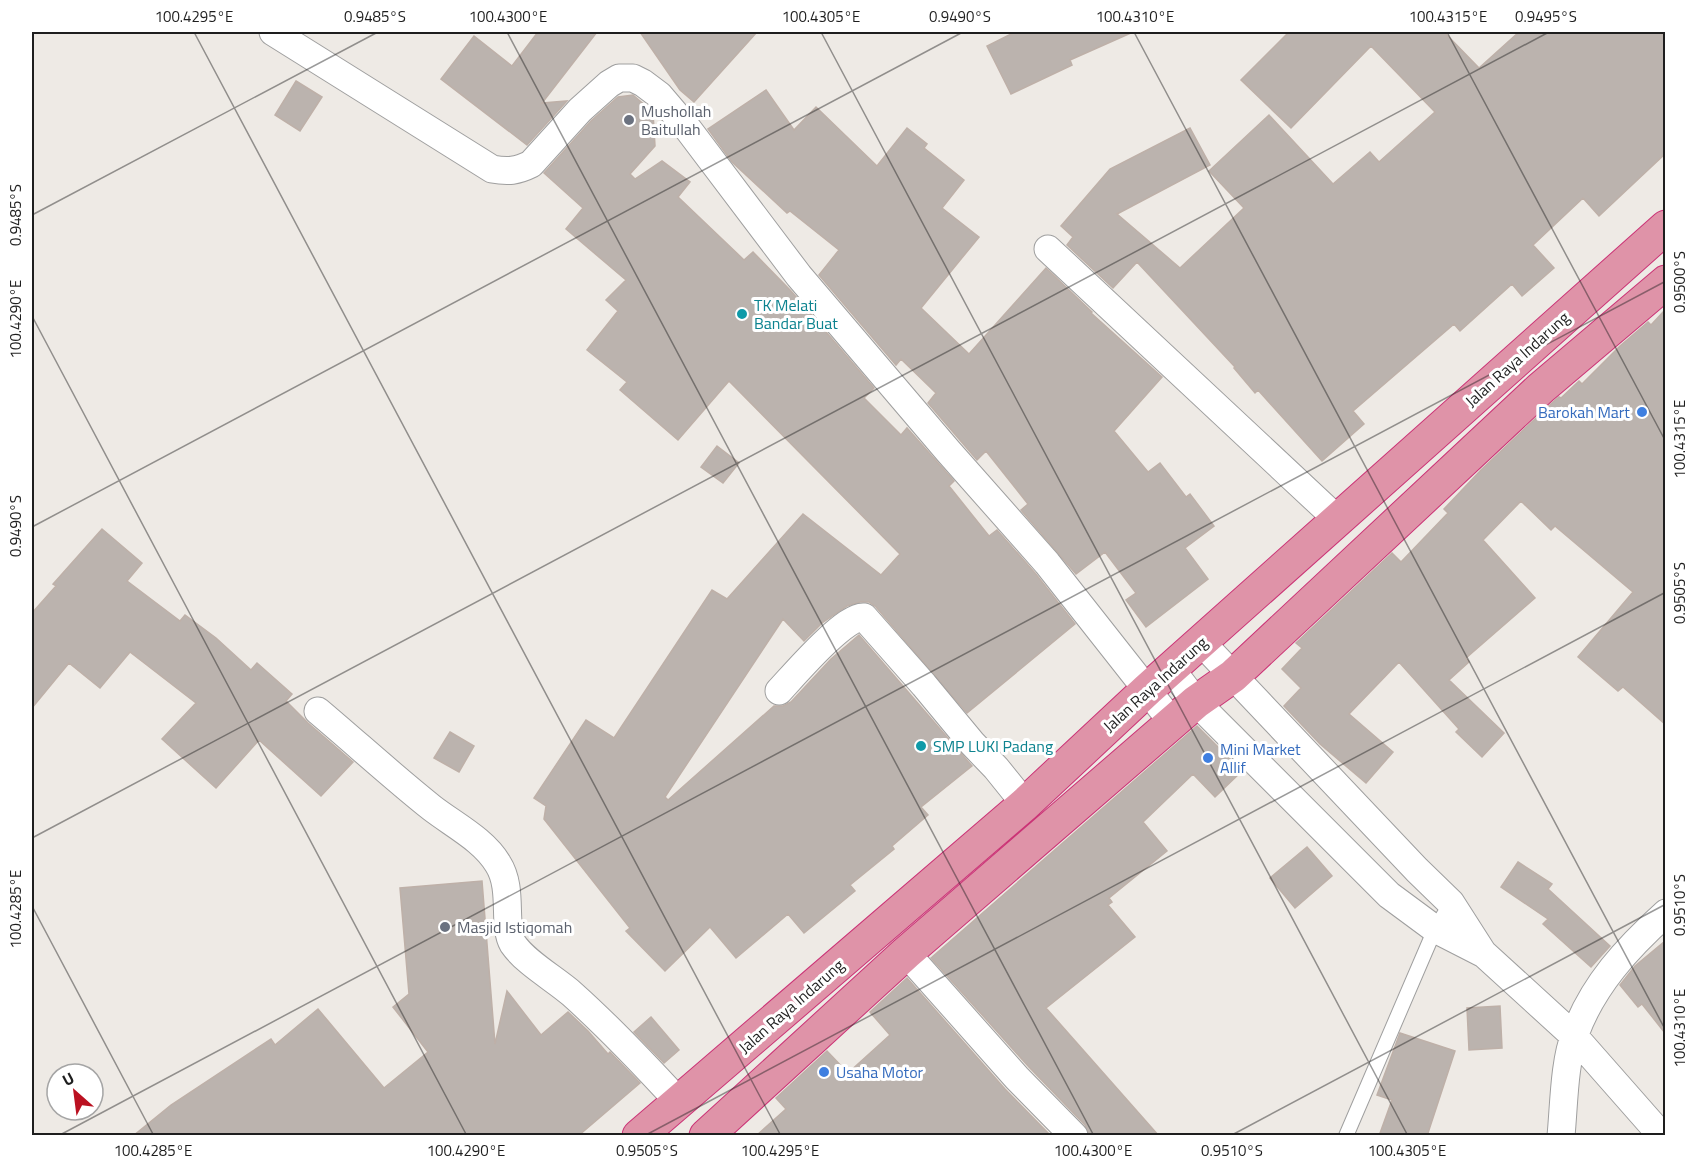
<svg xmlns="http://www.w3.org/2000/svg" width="1697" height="1167" viewBox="0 0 1697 1167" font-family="'Titillium Web',sans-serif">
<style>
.building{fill:#bbb3ae;stroke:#beb0a8;stroke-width:1.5}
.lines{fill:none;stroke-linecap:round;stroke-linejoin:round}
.lane-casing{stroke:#9f9f9f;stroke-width:16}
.street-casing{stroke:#9f9f9f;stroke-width:29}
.highway-casing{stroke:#cb3376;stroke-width:35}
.lane{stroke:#fff;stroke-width:14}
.street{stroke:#fff;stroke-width:27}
.highway{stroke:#df93a8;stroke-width:33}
.ticks{fill:none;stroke:#1e1e1e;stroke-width:1.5;stroke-opacity:0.45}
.worship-dot{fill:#6b7280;stroke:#fff;stroke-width:2}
.culture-dot{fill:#0f9aa8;stroke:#fff;stroke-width:2}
.shop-dot{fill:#3f7fe0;stroke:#fff;stroke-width:2}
.labels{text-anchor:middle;stroke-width:6;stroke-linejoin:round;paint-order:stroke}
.worship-label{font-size:16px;fill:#5b616d;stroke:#fff;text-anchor:start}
.culture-label{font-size:16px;fill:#0d838f;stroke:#fff;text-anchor:start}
.street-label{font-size:16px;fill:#1e1e1e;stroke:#fff}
.shop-label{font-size:16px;fill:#366cbe;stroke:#fff;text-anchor:start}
.neatline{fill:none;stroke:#1e1e1e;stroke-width:2}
.ticks-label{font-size:15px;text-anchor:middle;fill:#1e1e1e}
</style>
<rect width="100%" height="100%" fill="#eeeae5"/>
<path class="building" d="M538,32h59l-55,71 25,-2 -40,44 -86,-66 33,-43 38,30z
M640,32h117l-63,70 -14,-12z
M1015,32h118l-63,28 2,5 -61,29 -24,-48z
M1289,32h155l35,36 40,-36h146v122l-66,62 -16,-18 -50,47 21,23 -32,28 -10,-12 -52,47 -6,-7 -101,87 11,13 -42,37 -64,-71 -3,3 -21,-25 1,-1 -98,-105 -24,26 -46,-43 6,-8 -12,-11 49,-57 80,-41 20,37 -93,49 63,54 64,-60 -35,-37 60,-56 64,69 37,-32 9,10 56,-50 -64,-66 -80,82 -50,-48z
M296,81l26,16 -22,34 -25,-16z
M766,90l28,40 22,-23 61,59 30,-38 20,16 -3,4 40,32 -22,28 37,29 -58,71 48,46 77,-86 46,44 -1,1 71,64 -48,54 34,41 12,-9 26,34 4,-3 24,32 -29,22 23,31 -62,48 -20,-27 10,-7 -31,-41 -29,22 -55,-64 7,-6 -42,-53 -9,9 -49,-57 8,-10 -35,-34 -5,6 -77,-90 20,-25 -49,-39 -3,2 -55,-51 -24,-33z
M633,95l20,17 2,34 -25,28 5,5 27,-18 28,21 -12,15 66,63 9,-8 38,39 83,97 -10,10 37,37 6,-7 47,53 -5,5 40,50 8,-6 38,43 40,51 -108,89 -91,-106 -7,-5h-9l-13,4 -25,17 -18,18 -21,-22 -118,178 3,3 106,-94h9l8,-4 40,-43 28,-24 113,131 -51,41 7,8 -36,31 2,3 -44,36 5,6 -51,42 -16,-19 -52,44 -26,-31 -45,44 -39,-40 4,-3 -86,-109 2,-13 -12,-8 52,-78 28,18 98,-148 15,9 76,-85 78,61 19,-21 -171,-173 -51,59 -58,-50 7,-8 -40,-32 31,-39 -12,-11 20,-20 -60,-51 17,-21 -39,-35 47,-52 27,-24z
M1665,310v414l-42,-37 -5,4 -40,-34 55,-65 -78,-66 -4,4 -30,-29 -38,39 52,58 -69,60 3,4 -20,18 55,53 -22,24 -26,-25 3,-3 -60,-67 -50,52 44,38 -27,31 -46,-39 -36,-38 17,-18 -19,-19 20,-21 -6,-5 96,-90 9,9 47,-49 -4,-4 37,-39 72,-68 6,-5 2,1 18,-17 3,3 38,-38 28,-24 3,3z
M717,446l22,17 -16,20 -22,-16z
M102,529l40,34 -15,18 53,40 5,-6 31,23 35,32 6,-7 35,31 -6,7 22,22 45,39 -32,34 -62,-56 -43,48 -54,-49 34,-36 -66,-51 -30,36 -31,-25 -37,45v-95l24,-27 -3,-2z
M1197,726l45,45 -27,26 -22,-23 -50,48 24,29 -58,47 3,4 -4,3 27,32 -89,71 113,128h-70l-4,-11 -56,-58 -98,-109z
M450,732l24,14 -15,26 -25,-14z
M1307,847l25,29 -37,32 -25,-30z
M1518,862l34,22 -4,5 62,57 -19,21 -48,-43 5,-5 -47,-32z
M482,881l13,163 12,-53 34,44 27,-23 20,19 20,23 2,-2 30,31 -62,53h-445l38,-31 100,-66 4,6 43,-36 66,79 44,-36 -35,-45 16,-13 -9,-106z
M1665,941v92l-23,-29 -4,3 -18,-22 15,-19z
M907,978l98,111 46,47h-295l30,-27 -10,-11 51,-47 21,22 42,-38 -20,-23z
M1500,1006l2,42 -33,2 -2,-42z
M651,1017l28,33 -15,13 -30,-31z
M1400,1033l55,18 -28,85h-48l13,-36 -15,-5z"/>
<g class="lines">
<defs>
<path id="lane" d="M1346,1136l89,-207 16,-26"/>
<path id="street" d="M273,32l219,137c16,3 25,2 39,-5l49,-54 29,-26 10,-6h14l10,5 16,12 29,34 111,147 149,175 99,112 126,160
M1048,249l289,270
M1201,642l216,228 34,33 32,50 91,83 88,100
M1171,669l25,33 193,193 46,34 47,24
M779,691c14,-15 66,-76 85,-74l60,68 48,58 24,25 29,36
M318,711c38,32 75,66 114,97 22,17 52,32 66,56 16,25 4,61 15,80 13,19 42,35 59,50 37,33 72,70 106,107
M906,953l111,125 57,58
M1561,1136c3,-31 3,-74 14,-102 18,-49 52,-86 91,-121"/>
<path id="highway" d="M639,1136l386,-332 123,-115 518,-462
M706,1136l200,-183 290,-251 37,-26 308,-288 125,-106"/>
</defs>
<use href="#lane" class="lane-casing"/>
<use href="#street" class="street-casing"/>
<use href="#highway" class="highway-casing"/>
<use href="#lane" class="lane"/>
<use href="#street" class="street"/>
<use href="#highway" class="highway"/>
</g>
<path class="ticks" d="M194,32l587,1104M507,32l587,1104M821,32l587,1104M1134,32l532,999M1447,32l219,410M32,215l346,-183M32,316l435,820M32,527l931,-495M32,838l1517,-806M32,906l122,230M58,1136l1608,-855M644,1136l1022,-544M1230,1136l436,-232"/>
<g class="worship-dot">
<circle cx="629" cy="120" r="6"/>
<circle cx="445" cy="927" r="6"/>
</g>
<g class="culture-dot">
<circle cx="742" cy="314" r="6"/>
<circle cx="921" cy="746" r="6"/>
</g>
<g class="shop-dot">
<circle cx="1642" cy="412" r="6"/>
<circle cx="1208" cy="758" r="6"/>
<circle cx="824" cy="1072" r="6"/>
</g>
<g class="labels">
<g class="worship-label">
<text x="641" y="117">Mushollah<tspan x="641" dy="18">Baitullah</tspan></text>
<text x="457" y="933">Masjid Istiqomah</text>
</g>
<g class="culture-label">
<text x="754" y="311">TK Melati<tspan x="754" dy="18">Bandar Buat</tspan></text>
<text x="933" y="752">SMP LUKI Padang</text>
</g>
<g class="street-label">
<text transform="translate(1517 359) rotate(-42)" y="6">Jalan Raya Indarung</text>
<text transform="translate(1155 684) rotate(-42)" y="6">Jalan Raya Indarung</text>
<text transform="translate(791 1006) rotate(-41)" y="6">Jalan Raya Indarung</text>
</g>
<g class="shop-label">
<text x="1630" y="418" text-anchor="end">Barokah Mart</text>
<text x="1220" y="755">Mini Market<tspan x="1220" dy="18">Allif</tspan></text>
<text x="836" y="1078">Usaha Motor</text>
</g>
</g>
<rect width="1697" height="1167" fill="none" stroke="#ffffff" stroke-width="66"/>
<g transform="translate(75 1092) rotate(332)"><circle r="28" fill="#ffffff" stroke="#a5a5a5" stroke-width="1.5"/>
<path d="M0-4.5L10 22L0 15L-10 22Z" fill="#bb1121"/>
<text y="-9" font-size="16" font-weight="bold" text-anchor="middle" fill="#1e1e1e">U</text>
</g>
<rect x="33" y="33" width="1631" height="1101" class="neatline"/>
<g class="ticks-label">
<text x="194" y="22">100.4295°E</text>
<text x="375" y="22">0.9485°S</text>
<text x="508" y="22">100.4300°E</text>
<text x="821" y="22">100.4305°E</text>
<text x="960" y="22">0.9490°S</text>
<text x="1135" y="22">100.4310°E</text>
<text x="1448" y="22">100.4315°E</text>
<text x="1546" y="22">0.9495°S</text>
<text transform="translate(16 215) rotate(-90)" y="5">0.9485°S</text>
<text transform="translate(1680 282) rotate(-90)" y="5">0.9500°S</text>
<text transform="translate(16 319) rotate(-90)" y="5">100.4290°E</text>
<text transform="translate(1680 439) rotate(-90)" y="5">100.4315°E</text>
<text transform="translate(16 526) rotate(-90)" y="5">0.9490°S</text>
<text transform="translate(1680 593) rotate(-90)" y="5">0.9505°S</text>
<text transform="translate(1680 905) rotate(-90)" y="5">0.9510°S</text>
<text transform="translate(16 909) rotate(-90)" y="5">100.4285°E</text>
<text transform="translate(1680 1028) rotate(-90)" y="5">100.4310°E</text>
<text x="153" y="1156">100.4285°E</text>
<text x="466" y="1156">100.4290°E</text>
<text x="647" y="1156">0.9505°S</text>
<text x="780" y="1156">100.4295°E</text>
<text x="1093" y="1156">100.4300°E</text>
<text x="1232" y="1156">0.9510°S</text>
<text x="1407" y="1156">100.4305°E</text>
</g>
</svg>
